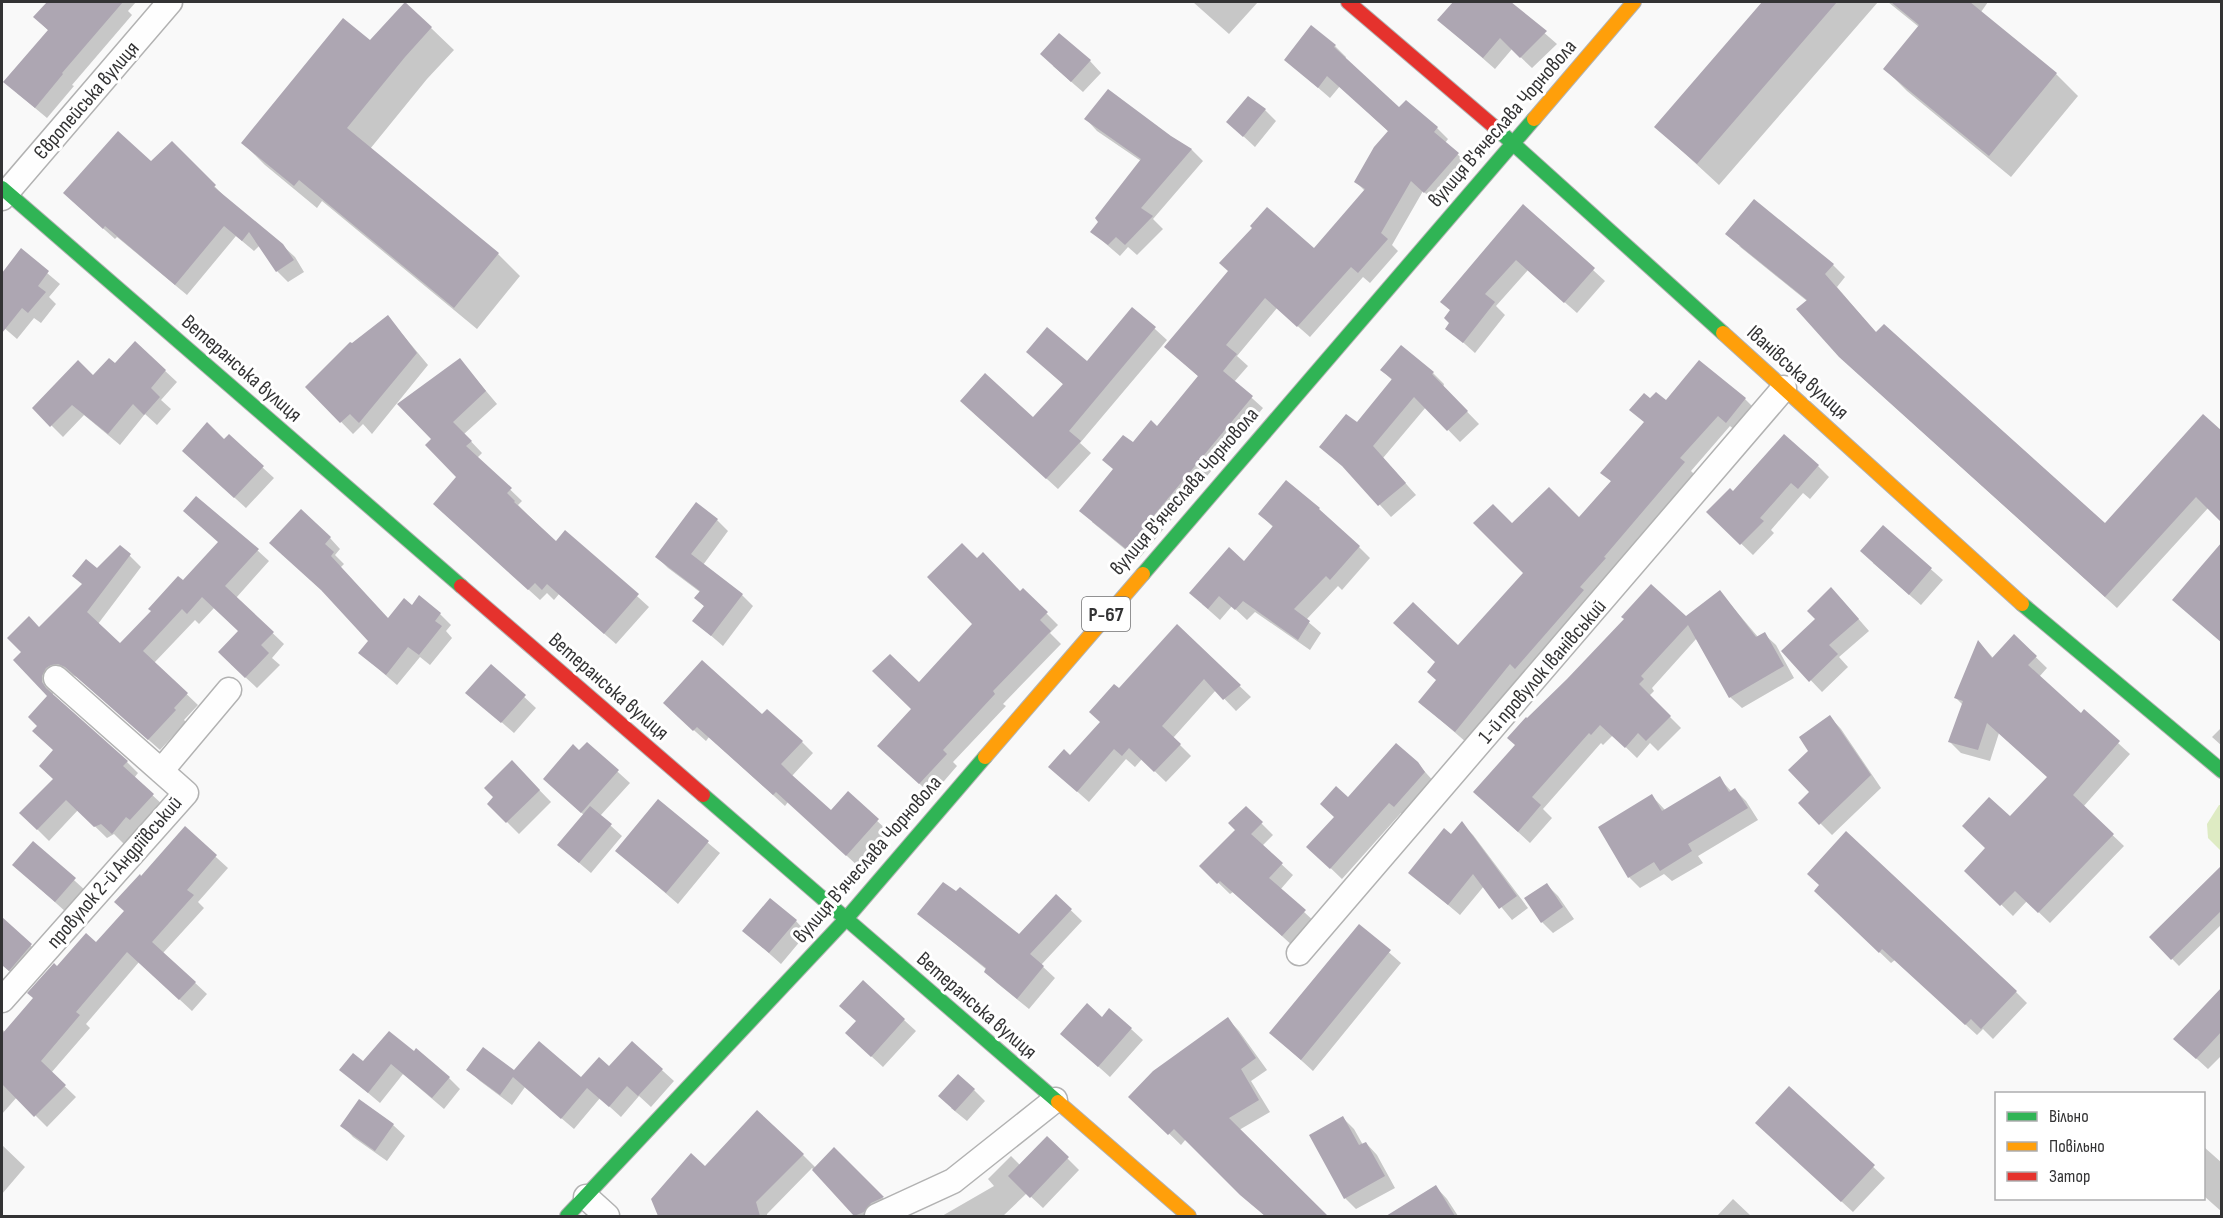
<svg xmlns="http://www.w3.org/2000/svg" width="2223" height="1218" viewBox="0 0 2223 1218" font-family="'Sofia Sans Condensed',sans-serif">
<style>
.green{fill:#deebc3}
.shadow{fill:#0003}
.building{fill:#ada6b2}
.lines{fill:none;stroke-linecap:round;stroke-linejoin:round}
.street-casing{stroke:#b2b2b2;stroke-width:27}
.fast-casing{stroke:#b2b2b2;stroke-width:16}
.slow-casing{stroke:#b2b2b2;stroke-width:16}
.jam-casing{stroke:#b2b2b2;stroke-width:16}
.street{stroke:#fefefe;stroke-width:24}
.fast{stroke:#30b455;stroke-width:14}
.slow{stroke:#ff9f0a;stroke-width:14}
.jam{stroke:#e5322d;stroke-width:14}
.labels{text-anchor:middle;stroke-width:6;stroke-linejoin:round;paint-order:stroke}
.shield{fill:#fff;stroke:#707071;stroke-width:1.5}
.shield-label{font-size:20px;font-weight:bold;fill:#333334}
.street-label{font-size:21px;fill:#333334;stroke:#fff}
</style>
<rect width="100%" height="100%" fill="#f9f9f9"/>
<path class="green" d="M2219,805h3l-1,46 -13,-13 -1,-14z"/>
<path class="shadow" d="M49,2h87l-8,9 4,4 -60,70 2,1 -27,32 -30,-25 32,-62 -14,-14z
M1193,2h65l-29,32z
M1455,2h54l48,42 -25,24 -20,-19 -17,20 -56,-49z
M1764,2h114l-159,183 -63,-58z
M1888,2h100l-7,10 75,62 22,22 -67,81 -104,-86 -22,-22 34,-42z
M431,28l23,22 -27,29 -57,70 128,105 22,22 -43,53 -155,-128 -5,7 -52,-43 -22,-22 127,-101z
M1335,46l11,11 -1,2 54,51 38,18 11,11 -3,4 24,22 -33,38 -13,-12 -31,54 6,6 -28,32 -7,-6 -53,60 -33,-29 -40,48 11,10 -14,16 29,26 -125,152 -46,-38 41,-77 24,-17 42,-51 -33,-30 148,-97 51,-59 -9,-9 33,-50 -49,-46 -10,12 -44,-38z
M1090,61l11,12 -18,19 -30,-26z
M1265,110l11,11 -21,26 -27,-25z
M1086,119l85,18 21,13 11,11 -50,58 10,10 -26,26 -9,-8 -8,9 -28,-24 49,-71 -44,-30z
M172,143l54,55 56,47 13,12 9,15 -16,10 -11,-11 -17,-26 -6,6 -18,-15 -49,59 -70,-58 -2,2 -39,-35 75,-41z
M1523,206l82,75 -28,32 -49,-43 -32,36 9,9 -30,38 -28,-25 4,-5v-12l-9,-9z
M1739,246l94,19 12,12 -8,10 40,47 228,192 117,-93 -13,74 -92,101 -264,-239 -46,-68z
M21,251l39,33 -11,13 7,7 -15,19 -7,-5 -17,21 -15,-13v-51z
M1133,309l34,31 -87,103 11,10 -33,36 -85,-77 60,7 31,-34 -36,-33 59,11z
M388,317l40,48 -56,69 -9,-10 -10,10 -46,-47 45,-42z
M135,343l42,39 -16,18 10,9 -14,16 -12,-11 -25,31 -36,-30 -21,22 -29,-29 81,-43z
M460,360l37,44 -33,30 18,19 -5,5 45,43 -4,4 38,38 10,-11 83,75 -33,37 -57,-50 -5,6 -7,-7 -7,7 -94,-85 12,-38 -25,-38z
M1382,370l51,3 11,11 -1,3 36,37 -19,18 -34,-35 -43,51 33,37 -25,22 -40,-44 -30,-26 36,-22 36,-44z
M1745,399l11,11 -18,23 -8,-7 -39,45 4,4 -228,268 -47,-41 17,-21 22,-34 67,-74 -14,-48 67,-6 33,-37 -10,-9 43,-50 6,-23 15,3z
M224,441l38,26 12,11 -28,30 -51,-46z
M1818,466l11,11 -19,22 -7,-6 -32,37 3,3 -21,22 -45,-43 25,-19z
M1260,514l99,33 11,11 -28,32 -4,-4 -32,34 15,13 -11,17 -55,-38 -8,8 -15,-14 -12,14 -18,-16 42,-41 30,-35z
M717,520l11,11 -25,34 39,30 11,11 -30,40 -29,-25 11,-14 -9,-9 4,-6 -32,-24 -11,-11z
M1883,527l60,53 -22,25 -48,-42z
M330,538l10,11 -5,6 9,9 -4,4 49,52 23,-13 28,7 11,11 -5,6 6,7 -22,27 -10,-8 -23,28 -37,-32 10,-12 -42,-45 -46,-43z
M257,550l12,11 -33,37 48,46 -12,14 8,7 -23,23 -26,-24 8,-33 -25,-23 -15,16 -4,-4 -41,43 44,42 -14,15 2,2 -26,28 -81,-72 -7,-3h-8l-11,12v8l3,4 71,63 11,11 -4,5 30,28 -22,24 -4,-2 -14,16 -10,-10 -7,4 -29,-28 -29,31 -28,-28 34,-34 -1,-28 -15,-25 10,-30 -34,-36 25,-31 57,-59 32,-15 12,12 -43,57 23,21 62,-63z
M977,560l43,33 3,-3 35,35 -8,8 11,11 -58,60 3,2 -53,56 4,4 -25,29 -41,-37 22,-49 6,-24 55,-61z
M1720,592l38,45 6,-3 12,11 18,33 -52,30 -12,-11 -33,-59 -45,50 2,3 -5,5 32,32 -23,23 -8,-8 -13,15 -24,-23 -10,10 -2,-2 -58,66 9,9 -22,25 -43,-39 199,-186z
M1842,600l27,31 -30,26 9,10 -26,25 -39,-41 34,-32z
M1177,626l74,71 -15,14 -20,-21 -43,48 18,18 -25,26 -24,-23 -7,8 -9,-8 -37,43 -27,-24 9,-21 30,-35 18,-32z
M2014,636l33,32 -8,9 42,38 3,-3 46,42 -47,53 41,39 -74,77 -23,-22 -14,15 -47,-46 21,-21 23,-31 39,-40 -50,-45 -9,28 -29,-8 -11,-11 13,-37 -7,-7 23,-56 15,17z
M491,666l45,42 -22,25 -46,-40z
M676,714l86,2 40,26 11,11 -21,23 39,36 17,-18 41,38 -30,35 -71,-65 -3,4 -76,-69 -3,4z
M1830,717l11,12 40,59 -49,47 -32,-32 12,-11 -2,-41z
M2222,727v19l-10,-9z
M587,744l43,39 -30,33 22,20 -31,37 -20,-17 13,-41 -28,-25z
M512,762l39,40 -32,32 -30,-30 6,-7z
M1417,763l19,21 -30,33 -5,-4 -59,66 -22,-21 15,-41 13,-18z
M1719,778l13,14 3,-2 11,11 12,19 -60,36 5,7 -31,18 -8,-7 -24,14 -11,-11 23,-81 13,14z
M658,801l62,52 -42,51 -61,-53z
M1246,808l27,27 -11,11 31,29 -13,15 36,33 -22,24 -61,-55 -3,2 -29,-28 36,-36z
M1462,824l11,11 55,73 -16,12 -28,-34 -24,29 -50,-42z
M185,829l43,39 -30,34 6,6 -41,45 44,41 -15,17 -53,-49 -53,62 4,4 -39,45 25,24 -29,30 -30,-30 -15,17v-85l3,3 53,-63 38,-25 30,-32 15,-34z
M33,843l53,48 -19,22 -41,-37z
M2222,867v57l-43,42 -28,-29z
M1547,885l11,11 16,23 -21,14 -11,-11z
M1056,896l26,25 -41,44 14,13 -26,31 -32,-26 -11,-11 1,-2 -68,-56 100,22z
M1827,902l189,90 11,11 -34,36 -10,-10 -6,6 -82,-75 -4,3z
M2,919l41,38 -22,24 -19,-16z
M796,921l11,12 -26,31 -37,-33z
M1359,926l42,37 -88,108 -42,-38z
M2222,989v66l-14,14 -21,-19z
M1102,1019l29,10 12,11 -33,37 -48,-43z
M1228,1019l11,12 28,39 -16,11 19,31 -31,18 87,86h-61l-79,-77 -5,6 -50,-48z
M904,1020l12,11 -33,36 -25,-23 -1,-23z
M389,1033l60,45 11,11 -16,20 -41,-35 -23,29 -39,-33 23,-7z
M632,1043l42,38 -23,26 -12,-11 -18,21 -21,-19 -26,31 -49,-42 -13,18 -32,-24 -12,-11 114,9 27,-11z
M1789,1088l96,90 -32,34 -85,-78z
M974,1090l11,11 -18,20 -16,-13z
M359,1101l34,24 12,11 -18,25 -34,-24 -11,-12z
M1343,1118l11,11 9,16 3,-2 11,12 18,33 -39,21 -11,-11z
M1047,1138l32,32 -36,38 -16,-15 -24,23h-61l52,-30 -6,-7 23,-23 10,10z
M2,1145l23,22 -23,27z
M2204,1147l18,16v49l-18,-16z
M834,1150l50,49 5,13 -8,4h-25l-44,-48 -45,46v2h-107l-7,-17 52,-31 98,-13 13,13z
M1436,1187l11,12 11,17h-59l-3,-4z
M1733,1199l18,17h-34z"/>
<path class="building" d="M47,2h76l-61,71 1,1 -28,34 -32,-26 45,-52 -15,-13z
M405,2l27,25 -27,30 -58,71 152,125 -45,55 -155,-128 -5,6 -53,-43 102,-125 27,22z
M1453,2h58l36,29 -27,27 -20,-20 -17,20 -46,-38z
M1762,2h75l-140,162 -43,-37z
M1891,2h79l87,71 -68,83 -106,-87 36,-44z
M1311,25l25,20 -2,2 65,60 7,-7 32,27 -4,5 25,21 -35,40 -13,-12 -30,52 7,6 -30,34 -7,-6 -54,60 -32,-29 -39,47 11,9 -14,17 30,25 -127,153 -47,-38 34,-42 -11,-9 21,-25 10,7 18,-22 6,6 41,-50 -34,-29 64,-76 -9,-8 33,-35 -2,-2 17,-19 47,41 51,-59 -11,-7 20,-35 14,-16 -61,-55 -9,12 -34,-28z
M1059,33l32,27 -20,22 -31,-28z
M1108,89l63,47 21,13 -51,59 12,8 -28,29 -9,-8 -8,8 -18,-13 8,-10 -3,-4 46,-59 -57,-40z
M1248,96l18,13 -23,28 -17,-15z
M118,131l33,30 21,-20 44,44 -2,2 69,57 11,16 -18,12 -27,-40 -7,9 -18,-15 -49,59 -70,-59 -2,3 -40,-36z
M1754,199l80,65 -9,10 51,58 8,-8 221,199 98,-109 19,17v92l-26,-26 -91,100 -266,-240 -43,-48 11,-9 -82,-66z
M1523,204l72,64 -31,35 -48,-43 -31,34 10,8 -32,41 -18,-14 4,-6 -5,-5 6,-8 -10,-8z
M21,248l28,23 -11,15 8,6 -18,21 -6,-5 -20,25v-60z
M1132,307l24,20 -87,104 12,10 -35,38 -86,-78 25,-28 48,44 30,-33 -37,-32 21,-25 40,34z
M388,315l29,38 -58,70 -9,-9 -10,9 -35,-36 45,-45 2,1z
M135,341l31,29 -15,18 9,9 -16,18 -11,-11 -25,30 -36,-29 -22,22 -18,-19 46,-48 15,15 16,-17 6,5z
M1401,345l33,27 -2,2 36,37 -21,20 -33,-34 -41,49 33,37 -28,23 -36,-40 -23,-19 27,-33 11,8 35,-43 -12,-9z
M460,358l26,33 -33,31 19,19 -6,5 46,42 -5,5 8,8 -1,1 42,39 9,-11 74,64 -35,40 -57,-50 -5,6 -7,-7 -7,7 -95,-86 23,-27 -31,-32 6,-6 -34,-35z
M1699,360l47,38 -20,25 -8,-7 -38,42 5,4 -81,95 2,1 -26,29 4,3 -69,79 -5,-5 -55,68 -37,-30 18,-22 -9,-8 8,-10 -42,-39 20,-21 45,43 65,-72 -50,-50 20,-19 19,19 37,-36 30,30 32,-36 -11,-8 44,-51 -15,-12 15,-17 6,5 6,-6 10,8z
M207,422l17,17 5,-5 35,32 -30,32 -52,-47z
M1784,434l35,31 -21,24 -7,-6 -31,35 4,3 -24,24 -34,-33 24,-24 3,3z
M1286,480l34,28 -1,1 41,37 -30,34 -4,-4 -32,33 16,12 -12,19 -55,-39 -8,9 -16,-14 -11,13 -19,-16 40,-46 15,14 29,-35 -15,-12z
M196,496l63,53 -34,37 49,46 -13,13 8,8 -24,25 -27,-26 20,-21 -36,-34 -15,17 -5,-5 -39,42 45,42 -14,15 2,2 -28,30 -83,-73 -7,-3 -7,1 -5,3 -4,8v6l4,6 82,73 -5,5 31,28 -24,26 -4,-3 -14,17 -11,-10 -7,3 -28,-27 -29,30 -18,-17 34,-34 -14,-13 14,-16 -21,-19 5,-5 -9,-9 19,-21 -34,-36 8,-8 -14,-14 22,-22 10,11 43,-43 -10,-8 14,-17 11,9 23,-23 11,9 -44,58 33,31 31,-32 -3,-2 30,-33 5,4 35,-38 -35,-31z
M696,502l22,17 -27,35 52,40 -32,42 -19,-15 12,-15 -10,-8 6,-7 -45,-34z
M301,509l30,28 -6,7 9,8 -3,4 57,62 16,-20 8,7 7,-10 22,18 -6,8 7,5 -23,29 -11,-8 -22,28 -28,-22 10,-12 -47,-51 -52,-47z
M1883,525l49,43 -23,27 -49,-44z
M2222,542v101l-50,-43z
M962,543l15,15 6,-6 37,39 3,-3 25,24 -8,8 11,11 -58,60 2,3 -52,56 4,4 -28,30 -42,-38 34,-37 -39,-38 18,-17 29,28 53,-58 -45,-47z
M1651,584l35,32 34,-26 36,47 9,-5 19,34 -55,32 -41,-73 -47,51 3,3 -5,5 32,32 -25,25 -8,-8 -13,15 -25,-23 -9,10 -2,-2 -57,64 9,8 -23,27 -45,-40 42,-47 -8,-7 19,-21 1,1 40,-39 57,-60 -3,-2z
M1831,587l28,32 -30,26 9,9 -29,28 -28,-31 34,-32 -8,-8z
M1177,624l64,61 -18,15 -19,-21 -42,47 19,18 -27,28 -25,-24 -7,8 -8,-7 -37,43 -29,-25 16,-18 6,6 30,-33 -11,-10 25,-28 5,4z
M2014,634l23,22 -9,9 53,48 3,-4 36,32 -47,54 41,39 -76,79 -23,-22 -15,15 -36,-35 21,-23 -23,-22 27,-29 21,19 37,-39 -60,-54 -9,27 -30,-8 15,-41 -9,-3 24,-58 14,18z
M702,660l60,54 5,-5 36,32 -22,23 11,11 39,35 17,-19 31,28 -33,37 -70,-64 -3,3 -76,-68 -4,4 -30,-28z
M491,664l35,31 -25,28 -36,-30z
M1830,715l41,60 -52,50 -21,-22 11,-11 -21,-22 20,-19 -9,-14z
M587,742l32,28 -38,43 -38,-34 30,-35 6,6z
M1396,743l22,19 7,10 -31,35 -5,-4 -59,66 -24,-22 28,-30 -14,-13 16,-18 12,11z
M512,760l28,30 -34,33 -19,-19 6,-7 -9,-9z
M1720,776l9,16 6,-4 13,20 -60,36 4,7 -32,20 -6,-9 -26,16 -30,-51 54,-33 10,17z
M658,799l51,42 -43,52 -51,-42z
M590,806l22,18 -33,39 -22,-18z
M1246,806l17,16 -12,12 32,29 -14,15 37,32 -24,26 -62,-55 -3,3 -18,-18 36,-36 -7,-7z
M1462,821l55,75 -18,13 -26,-35 -25,31 -40,-32 36,-45 7,6z
M185,826l32,29 -30,35 7,5 -42,47 44,40 -17,18 -52,-48 -51,60 4,3 -39,46 25,24 -32,32 -32,-33v-50l31,-36 -6,-5 27,-30 3,3 29,-33 10,9 28,-31 -10,-9 26,-28 1,2z
M1846,831l171,160 -36,38 -10,-10 -6,6 -83,-76 -3,4 -65,-62 5,-6 -12,-11z
M33,841l43,37 -21,24 -43,-37z
M2222,865v45l-51,50 -22,-23z
M943,882l13,9 4,-4 59,47 37,-40 16,15 -42,45 14,12 -27,33 -33,-27 2,-4 -69,-54z
M1547,883l16,24 -22,16 -17,-25z
M770,898l27,22 -28,33 -27,-22z
M2,917l30,27 -23,27 -7,-6z
M1359,924l32,26 -90,110 -32,-27z
M863,980l42,39 -34,38 -26,-24 11,-12 -17,-15z
M2222,987v44l-26,28 -23,-20z
M1087,1003l15,14 7,-9 23,20 -34,39 -38,-33z
M1228,1017l28,41 -15,11 18,31 -30,18 99,98h-63l-25,-21 -66,-66 -6,6 -40,-38 25,-26z
M389,1031l25,20 2,-3 34,29 -18,21 -41,-34 -23,29 -29,-23 14,-17 10,8z
M539,1041l42,36 18,-20 10,9 23,-25 31,28 -25,27 -11,-10 -18,21 -22,-19 -26,31 -48,-42 -13,18 -34,-25 17,-23 31,23z
M958,1074l17,15 -20,22 -17,-15z
M1789,1086l86,79 -34,37 -86,-79z
M359,1099l35,25 -19,27 -35,-25z
M757,1110l47,44 -48,48 4,14h-102l-7,-17 40,-46 14,13z
M1343,1116l16,29 7,-3 19,34 -41,23 -35,-64z
M1047,1136l22,21 -39,41 -22,-22z
M834,1147l50,50 -13,6 -7,9 -10,4 -42,-46z
M1436,1185l19,31h-69z"/>
<g class="lines">
<defs>
<path id="street" d="M2,198l168,-196
M161,771l68,-81
M1299,953l485,-565
M2,1000l184,-207 -130,-115
M586,1197l21,19
M877,1216l76,-35 102,-81"/>
<path id="fast" d="M1498,130l225,203
M2,188l459,398
M1143,574l391,-455
M2022,604l200,167
M703,795l355,307
M567,1216l279,-297 139,-162"/>
<path id="slow" d="M1534,119l100,-117
M1723,333l299,271
M985,757l158,-183
M1058,1102l131,114"/>
<path id="jam" d="M1348,2l150,128
M461,586l242,209"/>
</defs>
<use href="#street" class="street-casing"/>
<use href="#fast" class="fast-casing"/>
<use href="#slow" class="slow-casing"/>
<use href="#jam" class="jam-casing"/>
<use href="#street" class="street"/>
<use href="#fast" class="fast"/>
<use href="#slow" class="slow"/>
<use href="#jam" class="jam"/>
</g>
<g class="labels">
<rect class="shield" x="1082" y="597" width="48" height="34" rx="4.5"/>
<g class="shield-label">
<text x="1106" y="621">Р-67</text>
</g>
<g class="street-label">
<text transform="translate(86 100) rotate(-49)" y="7">Європейська вулиця</text>
<text transform="translate(1502 123) rotate(-49)" y="7">вулиця В'ячеслава Чорновола</text>
<text transform="translate(242 368) rotate(41)" y="7">Ветеранська вулиця</text>
<text transform="translate(1798 372) rotate(42)" y="7">Іванівська вулиця</text>
<text transform="translate(1184 491) rotate(-49)" y="7">вулиця В'ячеслава Чорновола</text>
<text transform="translate(1542 671) rotate(-49)" y="7">1-й провулок Іванівський</text>
<text transform="translate(609 686) rotate(41)" y="7">Ветеранська вулиця</text>
<text transform="translate(867 859) rotate(-49)" y="7">вулиця В'ячеслава Чорновола</text>
<text transform="translate(114 872) rotate(-49)" y="7">провулок 2-й Андріївський</text>
<text transform="translate(977 1005) rotate(41)" y="7">Ветеранська вулиця</text>
</g>
</g>
<rect width="2223" height="1218" fill="none" stroke="#333334" stroke-width="6"/>
<rect x="1995" y="1092" width="210" height="108" fill="#ffffff" stroke="#adadae" stroke-width="1.5"/>
<rect x="2007" y="1112" width="30" height="9" fill="#30b455" stroke="#adadae" stroke-width="1.5"/>
<text x="2049" y="1122" font-size="18" fill="#333334">Вільно</text>
<rect x="2007" y="1142" width="30" height="9" fill="#ff9f0a" stroke="#adadae" stroke-width="1.5"/>
<text x="2049" y="1152" font-size="18" fill="#333334">Повільно</text>
<rect x="2007" y="1172" width="30" height="9" fill="#e5322d" stroke="#adadae" stroke-width="1.5"/>
<text x="2049" y="1182" font-size="18" fill="#333334">Затор</text>
</svg>
